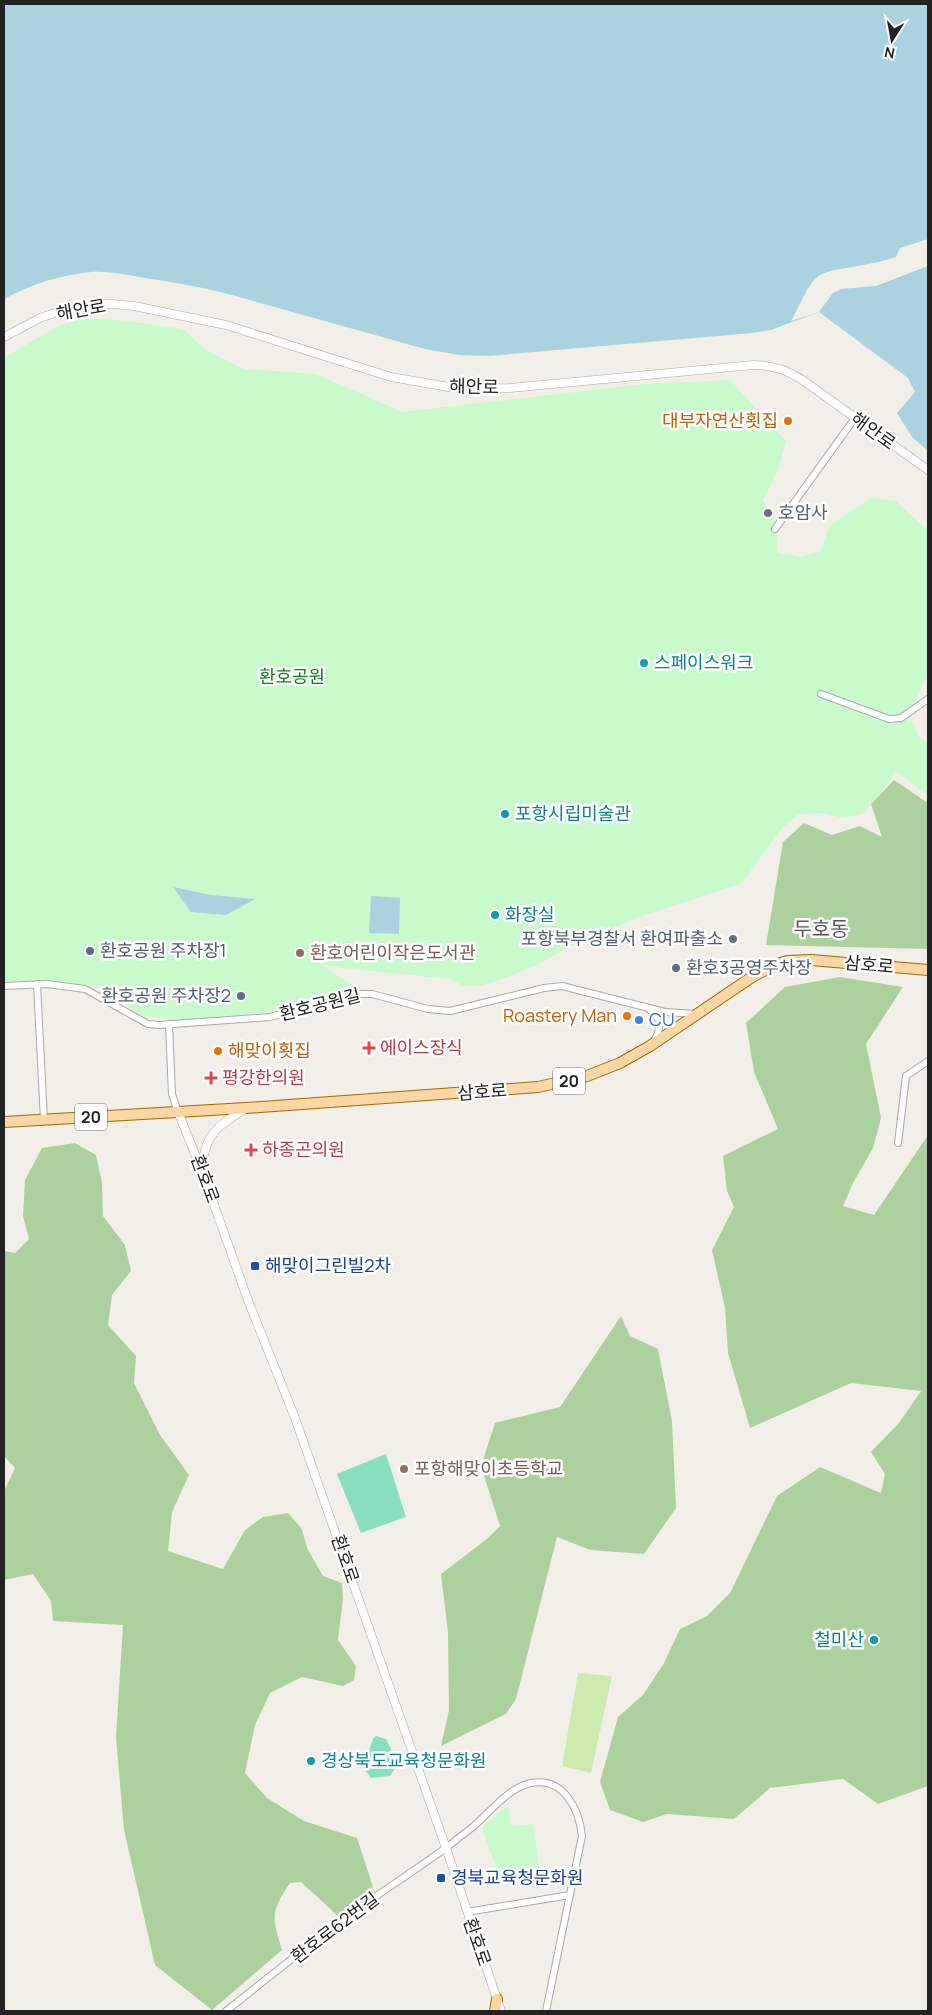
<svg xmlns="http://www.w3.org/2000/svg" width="932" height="2015" viewBox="0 0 932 2015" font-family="Manrope,'Noto Sans KR',sans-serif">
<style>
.grass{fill:#cdebb0}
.forest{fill:#add19e}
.park{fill:#c8facc}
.pitch{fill:#88e0be}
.water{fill:#aad3df}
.pier{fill:#f2efe9}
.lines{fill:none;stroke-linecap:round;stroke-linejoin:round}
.minor-casing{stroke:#a9a9a9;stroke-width:8}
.tertiary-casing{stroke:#a9a9a9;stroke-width:9}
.primary-casing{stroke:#a06b00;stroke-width:12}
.minor{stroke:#fff;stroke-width:6}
.tertiary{stroke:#fff;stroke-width:8}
.primary{stroke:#fcd6a4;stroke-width:10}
.food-dot{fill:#e8710a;stroke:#fff;stroke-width:2}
.worship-dot{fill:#6b7280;stroke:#fff;stroke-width:2}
.culture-dot{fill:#0f9aa8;stroke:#fff;stroke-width:2}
.service-dot{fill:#5c6f8a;stroke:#fff;stroke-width:2}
.education-dot{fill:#8d6e63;stroke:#fff;stroke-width:2}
.shop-dot{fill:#3f7fe0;stroke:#fff;stroke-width:2}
.health-dot{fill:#e0444e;stroke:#fff;stroke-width:2}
.transit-dot{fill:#1a4fb4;stroke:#fff;stroke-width:2}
.labels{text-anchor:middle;stroke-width:5;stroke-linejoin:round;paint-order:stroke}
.shield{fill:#fff;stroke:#646464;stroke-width:1}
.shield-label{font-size:16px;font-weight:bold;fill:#222}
.street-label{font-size:18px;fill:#222;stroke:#fff}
.food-label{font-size:18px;fill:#c56008;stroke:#fff;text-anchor:end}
.worship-label{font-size:18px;fill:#5b616d;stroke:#fff;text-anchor:start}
.culture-label{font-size:18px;fill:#0d838f;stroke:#fff;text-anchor:start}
.park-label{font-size:18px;fill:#0c8416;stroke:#fff}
.service-label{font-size:18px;fill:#4e5e75;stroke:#fff;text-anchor:end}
.education-label{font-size:18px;fill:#785e54;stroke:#fff;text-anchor:start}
.shop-label{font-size:18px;fill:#366cbe;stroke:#fff;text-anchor:start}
.health-label{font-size:18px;fill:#be3a42;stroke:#fff;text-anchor:start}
.transit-label{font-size:18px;fill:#164399;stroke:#fff;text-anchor:start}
.quarter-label{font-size:20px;fill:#555;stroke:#fff}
</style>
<rect width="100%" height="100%" fill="#f2efe9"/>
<path class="grass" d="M578,1673l34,3 -21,97 -29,-7z"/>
<path class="forest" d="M894,780l34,23v146l-162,-4 17,-103 21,-19 28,12 28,-9 22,11 -11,-33z
M840,977l63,10 -37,57 15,74 -8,30 -20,35 -10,23 31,9 54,-80v651l-50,18 -35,-25 -73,9 -36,31 -67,-5 -24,8 -33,-12 -10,-28 18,-65 25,-22 21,-32 16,-34 27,-13 23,-23 47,-97 43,-29 61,26 4,-19 -14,-22 28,-29 22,-32 -70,-8 -101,45 -22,-75 -3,-45 -13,-58 22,-43 -7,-16 -4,-35 55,-27 -24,-57 -8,-49 39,-36z
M75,1143l21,12 6,28 1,33 22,29 6,26 -19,24 -4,30 28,31 -2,27 26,52 29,40 -17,37 -4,39 55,18 22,-39 18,-13 25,-4 14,16 5,19 16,28 19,7 1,15 -5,42 18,26 -2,14 -11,6 -41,-9 -32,16 -15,32 -10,48 22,25 37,23 53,17 16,49 -35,29 -37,-34 -11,1c-20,30 -18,33 -8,67l-70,60 -57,-45 -31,-135 -8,-93 7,-112 -70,-4 -2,-20 -18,-27 -29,6v-89l11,-23 -11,-12v-205l11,2 14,-14 -6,-23 2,-36 17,-32z
M621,1316l9,20 28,13 14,72 4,87 -32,46 -54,-4 -33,-13 -41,162 -10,15 -65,32 8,-36 -1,-77 -7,-59 46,-35 13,-13 -19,-60 14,-43 65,-16z"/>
<path class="park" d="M84,319h27l72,10 23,21 38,19 72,5 86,38 243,-28 85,-4 56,61 -8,30 -15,29c14,20 16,29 14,53l24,4 20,-6 8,-25 42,-28 25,3 32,30v145l-6,8 -12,31 8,21 10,6v54l-31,-24 -33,41 -21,5 -20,-5 -24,1 -17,14 -40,55 -103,34 -71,30 -25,15 -33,14 -29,10h-17l-15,-7 -107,-11 -22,-4 35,23 -92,26 -82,7 -37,-4 -49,-30 -49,-6 -42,2v-624l54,-32z
M508,1805l3,21 22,-2 7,51 -40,3 -18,-50z"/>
<path class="pitch" d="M386,1454l20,63 -45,16 -24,-59z
M376,1736l10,3 5,10 4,19 -5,8 -19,2 -8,-11 10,-28z"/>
<path class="water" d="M4,4h924v447l-16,-14 -15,-24 18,-21 -7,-14 -89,-66 -48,18 -19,3 -263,23 -30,-1 -34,-6 -197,-55c-27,-7 -55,-12 -83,-16 -18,-3 -36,-7 -54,-6 -31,3 -60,12 -87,27z
M173,887l38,8 44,4 -29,16 -35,-3z
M371,896l29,2 -1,36 -30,-1z"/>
<path class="pier" d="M928,239v27l-52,20 -35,3 -8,4 -14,19 -28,9 16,-31 6,-9 7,-6 10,-4 49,-9 17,-5 4,-9z"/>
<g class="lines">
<defs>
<path id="minor" d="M775,529l80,-111
M821,694l68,25 12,-1 27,-19
M37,984l7,136
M4,986l43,-2 38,5 63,35 11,1 111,-8 83,-23h19l56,15 22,2 94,-23 18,-2 103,26 31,2
M650,1010c12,7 11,20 4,31
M169,1024l3,70 6,18
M898,1143l8,-67 22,-15
M467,1912l103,-17
M226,2011c41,-32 82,-66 125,-97 31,-23 65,-44 96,-67 9,-7 18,-14 27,-21 17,-15 34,-38 57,-43 33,-6 48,26 51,53l-36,175"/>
<path id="tertiary" d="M4,337l36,-19 23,-8 26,-6h23l22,2 92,19 165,52 69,12 50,-1 243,-23c19,0 33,4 48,14l127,91
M178,1112l24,59 47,132 46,115 151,430 55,163
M203,1167c0,-32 17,-43 42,-58"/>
<path id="primary" d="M4,1122l242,-14 292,-21 49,-11 33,-13 30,-17 102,-69 23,-12 12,-4 24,-1 117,10
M495,2011l2,-12"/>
</defs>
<use href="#minor" class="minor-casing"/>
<use href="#tertiary" class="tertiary-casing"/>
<use href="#primary" class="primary-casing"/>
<use href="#minor" class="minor"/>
<use href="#tertiary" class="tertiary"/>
<use href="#primary" class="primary"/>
</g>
<g class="food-dot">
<circle cx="788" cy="421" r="5"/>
<circle cx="627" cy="1016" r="5"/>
<circle cx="218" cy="1051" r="5"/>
</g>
<circle class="worship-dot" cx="768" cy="513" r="5"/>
<g class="culture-dot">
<circle cx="644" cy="663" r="5"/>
<circle cx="505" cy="814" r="5"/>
<circle cx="495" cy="915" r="5"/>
<circle cx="874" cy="1640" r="5"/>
<circle cx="311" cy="1761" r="5"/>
</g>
<g class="service-dot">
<circle cx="733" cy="939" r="5"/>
<circle cx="90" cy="951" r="5"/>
<circle cx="676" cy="968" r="5"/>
<circle cx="241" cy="996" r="5"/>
</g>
<g class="education-dot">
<circle cx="300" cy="953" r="5"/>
<circle cx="404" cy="1469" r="5"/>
</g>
<circle class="shop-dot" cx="639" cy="1020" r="5"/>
<g class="health-dot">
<path d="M366.5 1040.5h5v5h5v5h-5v5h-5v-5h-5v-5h5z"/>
<path d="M208.5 1070.5h5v5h5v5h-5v5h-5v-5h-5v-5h5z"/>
<path d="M248.5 1142.5h5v5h5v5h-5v5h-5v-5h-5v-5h5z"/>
</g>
<g class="transit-dot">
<rect x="250" y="1261" width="10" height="10" rx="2.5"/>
<rect x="436" y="1873" width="10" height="10" rx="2.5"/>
</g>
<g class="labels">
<g class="shield">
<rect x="553" y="1067.5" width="32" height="27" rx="4"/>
<rect x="75" y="1103.5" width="32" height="27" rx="4"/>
</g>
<g class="shield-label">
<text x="569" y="1087">20</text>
<text x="91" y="1123">20</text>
</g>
<g class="street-label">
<text transform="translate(81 310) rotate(-10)" y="6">해안로</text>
<text transform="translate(474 387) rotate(1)" y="6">해안로</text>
<text transform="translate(873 431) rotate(36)" y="6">해안로</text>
<text transform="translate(869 965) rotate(5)" y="6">삼호로</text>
<text transform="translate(320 1005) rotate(-14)" y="6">환호공원길</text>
<text transform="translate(482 1092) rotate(-4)" y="6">삼호로</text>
<text transform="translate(205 1179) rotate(70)" y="6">환호로</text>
<text transform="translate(345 1559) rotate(71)" y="6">환호로</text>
<text transform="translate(335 1928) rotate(-37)" y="6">환호로62번길</text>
<text transform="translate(477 1942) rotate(71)" y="6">환호로</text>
</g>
<g class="food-label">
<text x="778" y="427">대부자연산횟집</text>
<text x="617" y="1022">Roastery Man</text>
<text x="228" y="1057" text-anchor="start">해맞이횟집</text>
</g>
<g class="worship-label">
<text x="778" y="519">호암사</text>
</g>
<g class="culture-label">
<text x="654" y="669">스페이스워크</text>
<text x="515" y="820">포항시립미술관</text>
<text x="505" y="921">화장실</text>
<text x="864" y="1646" text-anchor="end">철미산</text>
<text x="321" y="1767">경상북도교육청문화원</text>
</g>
<g class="park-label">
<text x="292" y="683">환호공원</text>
</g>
<g class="service-label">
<text x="723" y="945">포항북부경찰서 환여파출소</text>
<text x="100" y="957" text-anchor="start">환호공원 주차장1</text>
<text x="686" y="974" text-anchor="start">환호3공영주차장</text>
<text x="231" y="1002">환호공원 주차장2</text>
</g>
<g class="education-label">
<text x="310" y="959">환호어린이작은도서관</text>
<text x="414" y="1475">포항해맞이초등학교</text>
</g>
<g class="shop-label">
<text x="649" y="1026">CU</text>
</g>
<g class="health-label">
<text x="380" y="1054">에이스장식</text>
<text x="222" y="1084">평강한의원</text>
<text x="262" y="1156">하종곤의원</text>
</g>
<g class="transit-label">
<text x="265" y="1272">해맞이그린빌2차</text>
<text x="451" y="1884">경북교육청문화원</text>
</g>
<g class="quarter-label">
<text x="821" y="936">두호동</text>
</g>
</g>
<rect width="932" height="2015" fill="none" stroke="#222222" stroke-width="10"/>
<g transform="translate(892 40) rotate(191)" stroke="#ffffff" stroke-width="4" paint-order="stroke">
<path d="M0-4L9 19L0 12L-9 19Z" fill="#222222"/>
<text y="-8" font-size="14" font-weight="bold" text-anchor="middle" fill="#222222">N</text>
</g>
</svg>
